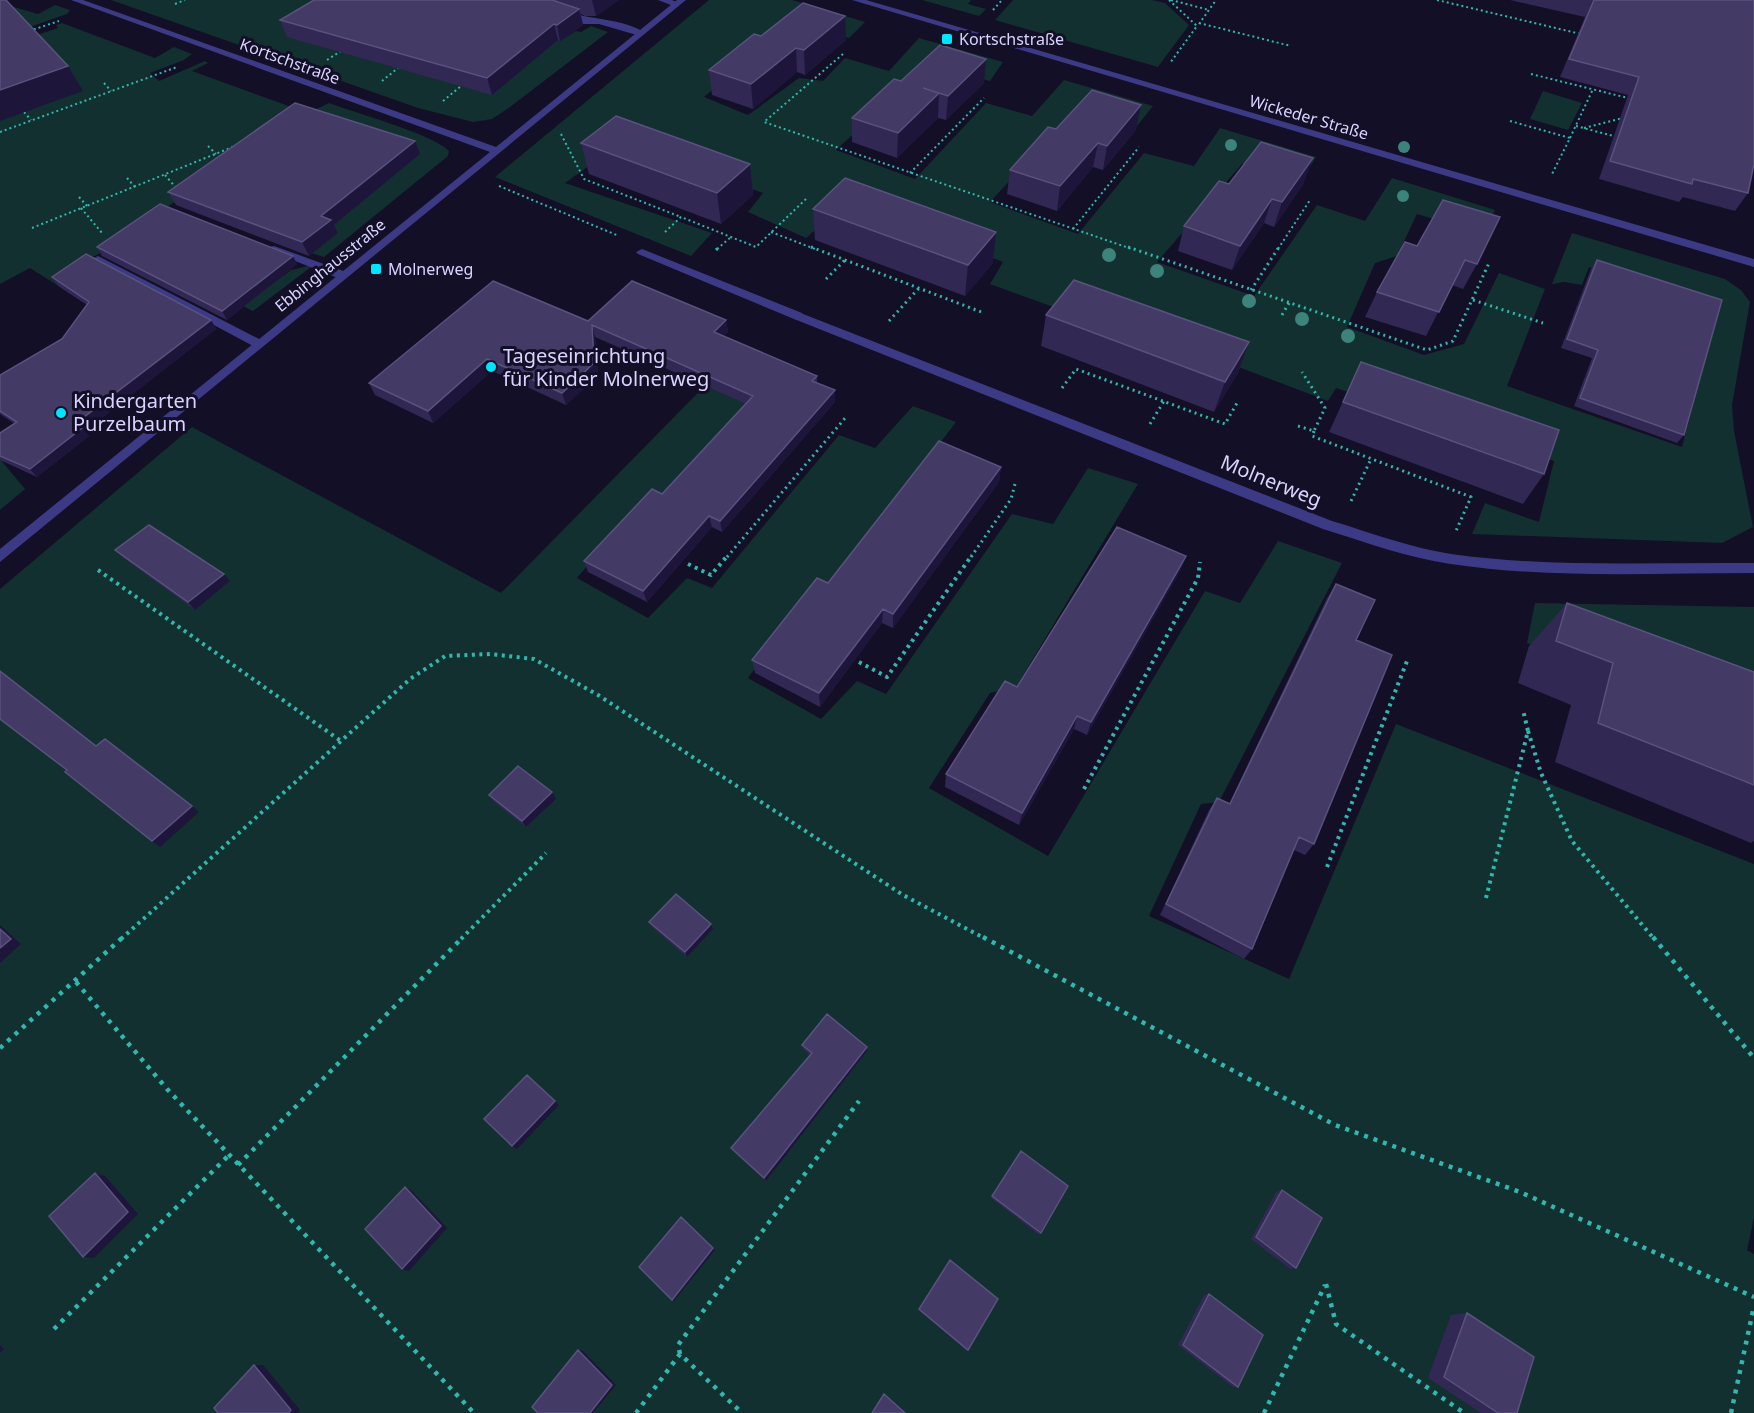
<svg xmlns="http://www.w3.org/2000/svg" width="1754" height="1413" viewBox="0 0 1754 1413" font-family="'Noto Sans',sans-serif">
<style>
.green{fill:#12302f}
.lines{fill:none;stroke-linecap:round;stroke-linejoin:round}
.path-far3{stroke:#2fb8b0;stroke-width:2;stroke-dasharray:2 3;stroke-linecap:butt}
.path-far2{stroke:#2fb8b0;stroke-width:3;stroke-dasharray:2 4;stroke-linecap:butt}
.path-far1{stroke:#2fb8b0;stroke-width:4;stroke-dasharray:3 4.5;stroke-linecap:butt}
.path{stroke:#2fb8b0;stroke-width:4.5;stroke-dasharray:4 6;stroke-linecap:butt}
.service{fill:#3d3a85;fill-rule:evenodd}
.minor{fill:#3d3a85;fill-rule:evenodd}
.tree{fill:#3d827b}
.wall{fill:#312854}
.shaded-wall{fill:#1d163a}
.building{fill:#433a66;stroke:#5a527e;stroke-width:1.5}
.poi-dot{fill:#00e5ff;stroke:#130f26;stroke-width:2}
.labels{text-anchor:middle;stroke-width:6;stroke-linejoin:round;paint-order:stroke}
.far-poi-label{font-size:16px;fill:#d9d4ff;stroke:#130f26;text-anchor:start}
.far-street-label{font-size:16px;fill:#d9d4ff;stroke:#130f26}
.poi-label{font-size:20px;fill:#d9d4ff;stroke:#130f26;text-anchor:start}
.street-label{font-size:20px;fill:#d9d4ff;stroke:#130f26}
</style>
<rect width="100%" height="100%" fill="#130f26"/>
<path class="green" d="M111,0h363l86,41 16,-10 5,1 10,-6 17,6 -98,75 -18,12 -19,3 -55,-14z
M709,0h83l73,22 -16,16 -52,-14 -45,32 -48,41 44,18 51,-37 24,3 22,-23 44,13 30,-33 84,24 -13,19 -53,-13 -49,34 -52,48 79,29 71,-76 46,13 32,-36 89,26 -16,20 -99,24 -48,52 88,32 66,-81 50,13 26,-38 96,29 -14,23 -60,-16 -85,98 97,34 63,-91 48,16 27,-43 103,32 -12,24 -66,-20 -20,42 -22,7 -28,64 77,28 40,-11 35,-71 46,16 -38,97 175,61 36,-138 -129,-42 -7,18 -18,-3 -12,2 20,-51 153,46 16,11 9,12 -18,103 2,26 19,96 -31,16 -250,-9 13,-31 54,19 15,-61 -218,-73 -8,13 -262,-99 -7,7 -69,-25 13,-22 -157,-58 -40,34 -58,-26 15,-19 -142,-50 -56,40 147,50 -21,23 -196,-79z
M922,0h49l-3,4 18,5 -7,7z
M1013,0h139l13,3 24,22 -31,42 -163,-47z
M0,3l38,11 17,-9 15,5 -3,4 -40,14 7,8 24,-8 -2,-3 6,-2 93,35 19,-11 18,7 -8,6 -34,13 9,8 46,-20 3,2 -16,8 116,42 21,-10c24,9 106,32 120,48l-1,5 -124,101 -13,-4 26,-20 -157,-35 -71,50 -32,18 7,4 -27,15 -27,-17 -30,16z
M1543,91l39,12 -14,27 -38,-11z
M308,266l3,1 -58,44 -10,-5 48,-36z
M742,348l45,18 -124,130h-16l-70,82 71,40 39,-40 25,10 127,-153 36,13 38,-42 43,16 -122,161 -22,5 -64,90 73,41 36,-38 29,13 126,-180 41,10 35,-56 50,16 -122,203 -26,6 -61,95 119,68 157,-265 35,12 38,-62 64,22 -123,239 -18,2 -52,112 140,63 107,-255 358,140v354l-7,32 7,4v159h-1754v-824l192,-162 309,166z
M0,459l25,30 -25,21z
M1535,603l219,4v186l-19,-71 -208,-79z"/>
<g class="lines">
<path class="path-far3" d="M1169,0l28,26 -27,37
M1171,0l38,10
M1437,0l144,34
M175,4l10,-4
M993,10l9,-10
M1199,23l92,23
M1199,24l17,-24
M29,31l30,-10
M843,54l-79,68 368,127
M327,60l17,-11
M1531,74l101,25
M382,81l16,-13
M104,83l7,8
M443,101l18,-15
M24,112l7,8
M1510,121l60,17 -18,36
M1576,126l41,11
M1584,128l39,-10
M0,132l177,-65
M561,134l23,45 97,38
M1570,138l23,-49
M208,146l8,8
M910,173l74,-75
M165,175l13,15
M127,178l8,9
M499,186l120,50
M79,197l8,9
M81,208l21,25
M32,228l203,-82
M1073,229l66,-82
M665,232l16,-15 75,30 50,-48
M771,232l44,17
M717,249l14,-12
M1278,249l32,-49"/>
<path class="path-far2" d="M811,247l173,66
M1128,247l299,103 26,-9 36,-78
M716,250l3,-3
M826,279l19,-19
M1251,290l28,-43
M1473,300l70,23
M1282,315l7,-12
M889,321l30,-33
M1062,388l14,-19 149,55 12,-21
M1150,424l14,-23
M1298,426l16,5 11,-23 -23,-36
M1314,431l-2,5 159,61 -15,34
M1351,501l20,-42
M727,557l119,-140
M971,557l40,-58 4,-15"/>
<path class="path-far1" d="M688,564l23,11 17,-20
M98,570l243,171
M859,662l28,15 85,-122
M1528,731l13,42 31,68 82,98
M1084,789l114,-211 2,-16
M1327,867l80,-206
M1486,898l42,-167 -5,-21
M121,939l289,-260 35,-23 45,-2 44,5 64,36 305,200 83,44
M461,939l85,-86"/>
<path class="path" d="M983,937l352,188 185,67 234,105
M1653,937l101,121
M76,982l91,107 307,324
M0,1048l123,-111
M238,1165l225,-228
M1326,1284l10,40 128,89
M54,1329l175,-174
M680,1354l-2,-9 181,-244
M636,1413l44,-59 62,59
M1264,1413l61,-128
M1731,1413l23,-107"/>
<path class="service" d="M658,0h14l8,4 -4,3z
M565,12c24,7 60,7 80,21l-5,3 -41,-12h-15l-22,-7v-4z
M274,246l72,26 2,3 -6,4 -4,-1 -68,-27v-4z
M642,249l160,64 2,3 -6,4 -4,-1 -156,-65 -2,-2z
M98,256l165,85 2,3 -6,4 -4,-1 -161,-86 -2,-2z"/>
<path class="minor" d="M71,0h12l413,147 181,-147h9l-686,562v-13l490,-397z
M852,0h14l888,259v8z
M798,312l534,209c40,12 79,27 119,33 100,14 202,8 303,9v10c-101,0 -203,6 -303,-9 -43,-6 -86,-22 -128,-35l-529,-210v-6z"/>
</g>
<g class="tree">
<circle cx="1231" cy="145" r="6"/>
<circle cx="1404" cy="147" r="6"/>
<circle cx="1403" cy="196" r="6"/>
<circle cx="1109" cy="255" r="7"/>
<circle cx="1157" cy="271" r="7"/>
<circle cx="1249" cy="301" r="7"/>
<circle cx="1302" cy="319" r="7"/>
<circle cx="1348" cy="336" r="7"/>
</g>
<path class="wall" d="M314,0h305l-23,16h-11l-4,-2 2,11 -23,16 -2,-1 -66,55 -205,-58 -7,-17z
M1510,0h244l-6,193 -13,18 -52,-14 -4,5 -80,-23 29,-84 -68,-18 25,-60z
M761,36l85,4 -41,35 -8,-3 -44,37 -41,-14 -3,-25z
M901,81l83,2 -38,37 -8,-2 -41,40 -45,-16v-24z
M1056,129l80,1 -33,40 -10,-3 -36,44 -50,-17 3,-24z
M581,143l169,21 3,31 -32,29 -132,-50z
M420,154l-86,71 4,8 -29,23 -133,-51 -8,-13z
M1304,183l-30,44 -10,-4 -32,47 -54,-19 6,-25 45,-42z
M813,209l180,54 -28,33 -150,-56z
M1405,242l72,22 -14,25 -11,-4 -26,51 -61,-19 12,-25z
M97,247l200,17 -70,56 -125,-64z
M1597,260l87,175 -7,8 -103,-37 18,-48 -31,-10 30,-79z
M52,277l159,43 5,9 -131,102 4,5 -52,41 -37,-17v-27l15,-9 -15,-10v-39l62,-36 25,-34 -29,-19z
M1046,315l203,27 -11,31 -24,39 -173,-66z
M726,320l2,12 -5,4 94,40v7l18,19 -113,130 -10,-5 -65,75 -59,-30 -4,-11 78,-67 84,-90 -151,-67 3,38 -32,30 -74,-34 -59,52 -58,-28 -6,-12 219,-62z
M1361,362l183,112 -21,30 -194,-72z
M1001,467l-2,15 -106,146 -11,-5 -62,84 -65,-34 -3,-13 76,-77z
M115,550l115,31 -35,29 -73,-53z
M1186,556l-6,15 -93,164 -13,-6 -55,96 -74,-38 1,-13 71,-87z
M1336,584l20,56 -42,204 -9,11 -11,-5 -42,99 -8,10 -84,-44 49,-105 8,-12 12,6 98,-206z
M1567,603l187,69v169l-3,2 -196,-81 16,-57 -53,-22 11,-37z
M489,795l67,4 -30,28 -33,-26z
M649,922l64,7 -26,28 -35,-30z
M802,1045l65,6 -101,130 -33,-30 -2,-3 79,-93 -7,-6z
M1021,1151l20,82 -2,2 -48,-37z
M1282,1190l14,78 -6,1 -39,-30 25,-47z
M950,1260l18,90 -1,1 -49,-41z
M1209,1294l29,93h-5l-55,-42 26,-50z
M1467,1313l50,100h-36l-53,-35 23,-63z"/>
<path class="shaded-wall" d="M592,0h27l-23,16z
M579,9l4,16 -23,16 -3,-16z
M845,16l1,24 -41,35 -1,-25z
M554,24l4,16 -66,55 -5,-17z
M796,48l1,24 -44,37 -2,-25z
M986,59l-2,24 -38,37 2,-24z
M68,66l15,25 -83,30v-31z
M939,93l-1,25 -41,40 1,-25z
M1141,105l-5,25 -33,40 4,-24z
M415,141l5,13 -86,71 4,8 -29,23 -7,-14 19,-26z
M1098,143l-5,24 -36,44 3,-25z
M1313,158l-9,25 -30,44 8,-25z
M750,164l3,31 -32,29 -4,-31z
M1272,199l-8,24 -32,47 8,-24z
M996,232l-3,31 -28,33 3,-31z
M293,256l4,8 -70,56 -5,-9z
M211,320l5,9 -131,102 4,5 -52,41 -7,-8 45,-45z
M726,320l2,12 -12,12 -2,-12z
M592,325l3,12 3,38 -32,30 -4,-12z
M1249,342l-11,31 -24,39 11,-30z
M487,359l5,12 -59,52 -5,-12z
M835,390v12l-113,130 -2,-11z
M1001,467l-2,15 -106,146v-14z
M709,516l3,11 -65,75 -4,-11z
M1186,556l-6,15 -93,164 4,-13z
M224,574l6,7 -35,29 -7,-8z
M883,609l-1,14 -62,84 -1,-14z
M1077,716l-3,13 -55,96 3,-12z
M552,792l4,7 -30,28 -4,-6z
M192,806l7,6 -39,35 -8,-6z
M711,924l2,5 -26,28 -2,-5z
M0,925l21,19 -21,19z
M867,1047v4l-101,130 -2,-3z
M527,1075l32,30 -42,44 -5,-3z
M95,1173l10,3 33,38 -44,44 -11,-1z
M405,1187l6,3 36,38 -38,43 -7,-2z
M681,1217l34,33 -41,51 -2,-1z
M0,1345l4,4 -4,4z
M578,1350h4l34,35 -23,28h-3z
M254,1365h9l37,45 -3,3h-8z"/>
<path class="building" d="M0,0h6l62,66 -68,24z
M314,0h238l27,9 -22,16 -3,-1 -67,54 -207,-58z
M1594,0h160v164l-6,29 -55,-14 -1,5 -82,-23 29,-84 -70,-18z
M803,3l42,13 -41,34 -8,-2 -45,36 -42,-14 45,-36 7,2z
M940,45l46,14 -38,37 -25,-8 16,5 -41,40 -46,-15 42,-39 7,2z
M1092,90l49,15 -34,41 -9,-3 -38,43 -50,-16 38,-43 8,2z
M295,103l120,38 -94,75 10,4 -29,22 -134,-50z
M616,116l134,48 -33,29 -136,-50z
M1261,142l52,16 -31,44 -10,-3 -32,47 -56,-20 35,-45 10,3z
M845,178l151,54 -28,33 -155,-56z
M1443,200l57,17 -23,47 -12,-4 -26,52 -62,-20 28,-50 12,4z
M160,204l133,52 -71,55 -125,-64z
M86,254l125,66 -136,104 7,4 -52,41 -30,-13v-23l17,-11 -17,-11v-36l62,-36 27,-37 -37,-25z
M1597,260l125,40 -38,135 -104,-37 18,-48 -31,-11z
M1074,280l175,62 -24,40 -179,-67z
M493,281l95,40 44,-40 94,39 -12,12 103,44 -5,5 23,9 -115,131 -11,-5 -66,75 -59,-30 68,-72 10,5 91,-98 -161,-71 2,38 -32,30 -75,-34 -59,52 -59,-28z
M1361,362l198,68 -15,44 -201,-72z
M939,441l62,26 -108,147 -10,-5 -64,84 -67,-33 65,-82 11,5z
M149,525l75,49 -36,28 -73,-52z
M1117,527l69,29 -95,166 -14,-6 -55,97 -76,-39 59,-93 12,6z
M1336,584l39,16 -19,40 36,15 -78,189 -15,-7 -47,112 -86,-45 51,-106 13,6z
M1567,603l187,69v113l-156,-62 15,-60 -57,-22z
M0,671l96,75 9,-7 87,67 -40,35 -87,-69 2,-2 -67,-51z
M518,766l34,26 -30,29 -33,-26z
M676,894l35,30 -26,28 -36,-30z
M0,929l11,10 -11,9z
M827,1014l40,33 -103,131 -33,-30 81,-95 -10,-8z
M527,1075l28,26 -43,45 -28,-27z
M1021,1151l47,35 -27,47 -49,-37z
M95,1173l33,39 -45,45 -34,-41z
M405,1187l36,39 -39,43 -37,-40z
M1282,1190l40,28 -26,50 -40,-31z
M681,1217l32,31 -41,52 -33,-33z
M950,1260l48,39 -30,51 -49,-41z
M1209,1294l54,41 -25,52 -55,-42z
M1467,1313l67,44 -17,56h-19l-54,-36z
M578,1350l34,35 -22,28h-52l-6,-6z
M254,1365l37,45 -2,3h-71l-4,-5z
M884,1394l21,19h-33z"/>
<g class="poi-dot">
<rect x="941" y="33" width="12" height="12" rx="3"/>
<rect x="370" y="263" width="12" height="12" rx="3"/>
<circle cx="491" cy="367" r="6"/>
<circle cx="61" cy="413" r="6"/>
</g>
<g class="labels">
<g class="far-poi-label">
<text x="959" y="45">Kortschstraße</text>
<text x="388" y="275">Molnerweg</text>
</g>
<g class="far-street-label">
<text transform="translate(290 61) rotate(20)" y="6">Kortschstraße</text>
<text transform="translate(1309 117) rotate(16)" y="6">Wickeder Straße</text>
<text transform="translate(330 265) rotate(-39)" y="6">Ebbinghausstraße</text>
</g>
<g class="poi-label">
<text x="503" y="363">Tageseinrichtung<tspan x="503" dy="23">für Kinder Molnerweg</tspan></text>
<text x="73" y="408">Kindergarten<tspan x="73" dy="23">Purzelbaum</tspan></text>
</g>
<g class="street-label">
<text transform="translate(1271 481) rotate(22)" y="7">Molnerweg</text>
</g>
</g>
</svg>
